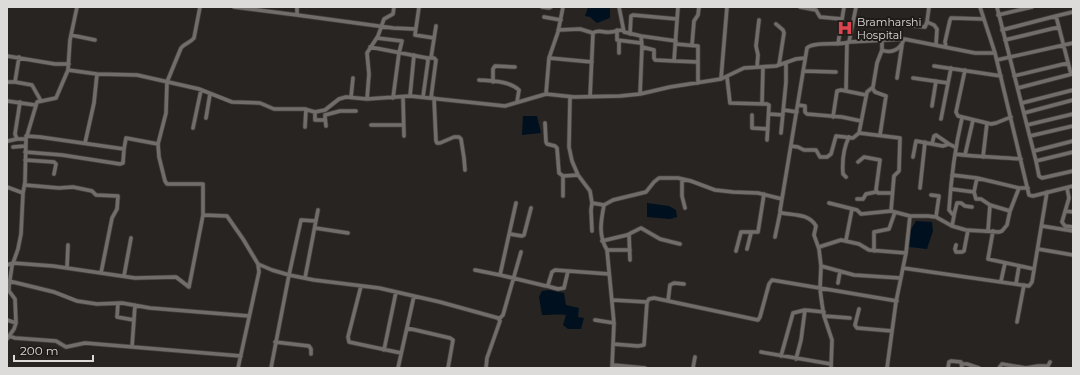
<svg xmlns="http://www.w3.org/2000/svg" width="1080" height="375" viewBox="0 0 1080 375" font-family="Montserrat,sans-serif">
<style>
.water{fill:#00101f}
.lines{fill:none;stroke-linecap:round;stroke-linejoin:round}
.minor-casing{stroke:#423f3d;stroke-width:5}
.minor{stroke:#716d6a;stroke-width:3.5}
.labels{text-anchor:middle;stroke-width:4;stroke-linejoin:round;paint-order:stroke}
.poi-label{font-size:11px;fill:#dddbda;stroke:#1f1b19;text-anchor:start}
</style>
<rect width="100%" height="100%" fill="#282422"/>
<path class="water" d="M588,7h22v11l-13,5 -7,-6 -5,-1z
M523,116h14l4,17 -19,2z
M647,203l22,3 7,4 1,7 -7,2 -23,-2z
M916,221l16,1 1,9 -6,18 -18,-2 1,-16z
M549,290l15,3 2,12 13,3 -1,9 6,1 -3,11h-13l-5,-4 3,-10c-9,-1 -15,0 -24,0l-3,-18 3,-6z"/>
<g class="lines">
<defs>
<path id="minor" d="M200,7l-6,31c-4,5 -9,5 -13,10l-14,34 -1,31 -8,31 1,13 6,24 2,3h36v31l24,1 16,23 15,25 1,8 -21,96
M234,7l63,8
M297,7v8l96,13 22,1
M419,7l-4,28 19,3
M542,7l7,1 2,-1
M619,7l5,25 17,4 1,11 12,3v8l1,2 19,1
M678,7l-4,54 24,1v21
M800,7l16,3 4,7 22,2
M929,7l-2,15 7,3 3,4 -1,16
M980,7l15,46 34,142 4,1 40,-10
M997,7l39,154 3,15 3,2 31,-7
M998,15l34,-8
M544,17l17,3
M776,24l7,6 1,3 -5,32
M896,24l29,3 2,-5
M558,30l22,-1 13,4 -3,64
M617,30v10l24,3
M1002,30l54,-14
M593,33c6,-4 11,0 17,-1 5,0 8,-2 13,-2
M630,34l1,-18 2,-1 44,4
M71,35l24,5
M641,36l35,5
M377,38l25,3 -3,12 -6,45
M1005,40l54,-13
M849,42l55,-3 71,14h20
M676,44l22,2v16
M838,44l6,-37
M692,45l2,-24 4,-6 1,-8
M370,47l57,11 1,3 -5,36
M946,47l-1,-5 5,-22 1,-2 32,1
M882,50c10,4 19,-1 22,-11
M619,53v-12
M7,56l48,8h14
M427,58h7l2,2 -5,38
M431,58l5,-32
M549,58l43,4
M997,60l76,-17
M934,66l67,10
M757,67l1,-12 -2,-9 3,-26
M68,70l29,4 40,1 62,14 33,13 28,1 14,6h30l11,3 10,-2 14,-11 7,-2 21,2 43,-3 95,10 41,-12 28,3 46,-1 20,-2 30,-7 51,-8 23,-11 32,-2 20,-7 9,-1
M965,70l-9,42 2,4 33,8 5,-1 15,-6
M803,71l33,1
M1071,74l-15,-58 17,-4
M1014,76l54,-13
M727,77l3,26 37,1 2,1 -2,35
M897,78l5,-33
M913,78l35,5
M721,79l6,-72
M479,80c12,1 31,1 40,10l-2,12
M7,82h8l4,-25
M15,82l17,3 9,16
M493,82v-13l2,-3 20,1
M1018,88l54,-14
M873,89l2,3 11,4 -6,39
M846,91l1,-48
M546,94l3,-36 9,-26 5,-25
M640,94l2,-47
M410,96l4,-41
M351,97l2,-19
M403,97l1,39
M570,97l-1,50 3,14 6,14 12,16 2,12 12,2 9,-5 33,-8 8,-10 5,-4h19l13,3 24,9 18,2 25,1 24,6
M434,98l2,43 1,2h3l14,-6h5l2,2 3,19 1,12
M367,99l2,-25 -2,-21 11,-17 6,-17 9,-5 1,-7
M7,101l28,4
M20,102l-5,32 2,5h9
M1022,103l51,-13
M762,104l1,-37
M798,105l7,1v6l2,2 35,3 19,4
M932,106l4,-25
M784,110l13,2
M315,112v8h10
M1024,113l49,-13
M769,114l14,1
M325,115l15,-4h16
M752,115v13l16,1
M325,117l1,9
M833,117l4,-26 4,-1 25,5
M206,118l4,-24
M941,119l10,-51
M545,123l1,19 1,2 8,2 2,2 2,25 4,3 15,-1
M371,125h32
M1027,125l46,-11
M305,127l1,-18
M193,128l8,-38
M781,133l5,-51v-19
M859,133l41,5 -1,33 -5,5 -3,35
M26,136l14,1 84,12 2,-11 32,6
M1030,136l43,-10
M8,141l9,-2
M85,143l9,-40 3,-29
M932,144l2,-8 2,-1 13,9
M791,146l7,1 6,3h12l4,7h7l4,-3 5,-18 17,2 6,-5 8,-41 6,-5 4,-24 5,-13v-10
M13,147l12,-1
M1034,151l39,-10
M25,152l37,3 58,9 3,-1 1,-14
M955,154c22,3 44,3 66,5
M965,155l8,-35
M913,157l3,-16 27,5 6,-2 6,3
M983,157l4,-34
M25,160l29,2 2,2 -2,10
M1036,161l37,-9
M858,162l6,-5 16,3 -4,30 2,3h14
M952,175l25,3 42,10h9
M563,176v20
M846,177l-3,-3c-1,-13 0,-25 6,-37
M682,179v17l3,12
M25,185l34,3 14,-1 19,4 4,4 22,1 -1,13 -5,9 -11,55
M7,187l16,6
M920,188l5,-46
M1067,188l2,10 -7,24 3,4 8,1
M951,189l23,3 3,-14
M974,192l2,7h5l9,6
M931,195l8,1 -3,21
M857,199h6l3,-5 10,-2
M516,203l-16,72 46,11 2,-1 4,-13 3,-2 54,4
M829,203l28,7 4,4 30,-3 19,5h18l8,1 16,9 14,4 33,2 3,-1 5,-6 3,-14 9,-23
M604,205c-3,16 -6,30 3,45l7,73 -2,45
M1065,211l8,1
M954,215l3,-12h4l4,3 7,1
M316,221l-15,-1 -12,55 25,5 65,8 61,14 58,16 2,3 -13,37 -1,10
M952,226l2,-10 -5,-6c2,-31 6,-62 13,-92
M1042,226l31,5
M315,228l33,5
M592,231l-1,-21 1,-7
M988,231l2,-26 20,6
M993,231l-5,28 46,10
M510,234l12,2 2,-1 7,-27
M629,234l1,26
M775,237l5,-24
M846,240l6,-31
M602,241l25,-6 14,-7 19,11 20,5
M956,245l-1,4 1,3h6l2,-1 4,-21
M819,247l22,-7 18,4 10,6 37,3
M747,249l4,-16
M1038,249l35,6
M607,250h23
M736,251l5,-19h17l6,-38
M874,251v-19l15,-3 6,-17
M258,264l14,6 17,5 -18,93
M7,265l6,-2 40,3 82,12 41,-1 13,10 14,-72
M821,266l33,9 46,3
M67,268l1,-23
M903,268l126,18 3,-4 15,-90
M475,270l25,5
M124,276l7,-38
M305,278l13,-68
M9,281l45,11 23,9 20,3 25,-1 28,5 99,8
M1001,281l4,-18
M838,283l2,-12
M1016,284l3,-18
M361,286l-13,51 1,5 52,11
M547,286l11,3 6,-1 4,-17
M612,300l35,2
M668,301l2,-16 4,-2 10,1
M118,303l-1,14 17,3
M859,309l-4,16 2,3 35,3
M824,316l26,2
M499,319l4,-4 18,-63
M7,320l9,3
M595,320l19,3
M1017,322l7,-37
M407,328l43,10 3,2 -5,28
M9,336l6,2 41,3 10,6 19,-4 156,13
M7,339l7,-10 2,-6 -1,-24 -6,-8v-5l3,-20 6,-17 3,-15 2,-41 2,-11 1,-43 11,-37 19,-4 12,-28 2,-30 7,-33
M275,342l34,4 2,3v5
M613,344l25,2 6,-1 3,-43 2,-3 5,-1 104,22 2,-3 9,-33 3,-4 125,21
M132,347l3,-42
M384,350l12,-58
M761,352l70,12
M781,356l12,-43 12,-3 19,2
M796,359l5,-19 4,-30
M962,364h5l12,4
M613,365l32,3
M398,368l16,-72
M693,368l2,-11
M831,368l1,-28 -8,-24 -2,-12 -2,-15 1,-23 -2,-17 -5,-14 2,-9c-7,-12 -21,-11 -34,-13l-2,-2 27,-163c7,-7 31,-2 42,-6l7,-35
M887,368l9,-66 10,-49 4,-37
M948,368l1,-6 2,-1 10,1 1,6
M999,368l3,-4 24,4 12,-2h10l2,-4"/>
</defs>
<use href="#minor" class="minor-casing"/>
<use href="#minor" class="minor"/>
</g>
<defs>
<symbol id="hospital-bare" viewBox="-9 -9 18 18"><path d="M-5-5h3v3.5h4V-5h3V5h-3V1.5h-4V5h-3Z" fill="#e0444e" stroke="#1f1b19" stroke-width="2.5" paint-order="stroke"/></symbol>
</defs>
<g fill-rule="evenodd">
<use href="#hospital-bare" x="834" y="17" width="22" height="22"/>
</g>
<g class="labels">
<g class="poi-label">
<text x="857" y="26">Bramharshi<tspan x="857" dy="13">Hospital</tspan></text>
</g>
</g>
<rect width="1080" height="375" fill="none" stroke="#dddbda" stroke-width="16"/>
<path d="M14 355v6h79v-6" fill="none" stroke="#dddbda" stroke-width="2"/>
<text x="20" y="355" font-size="12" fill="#dddbda" stroke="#1f1b19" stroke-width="3" paint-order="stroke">200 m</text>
</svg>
